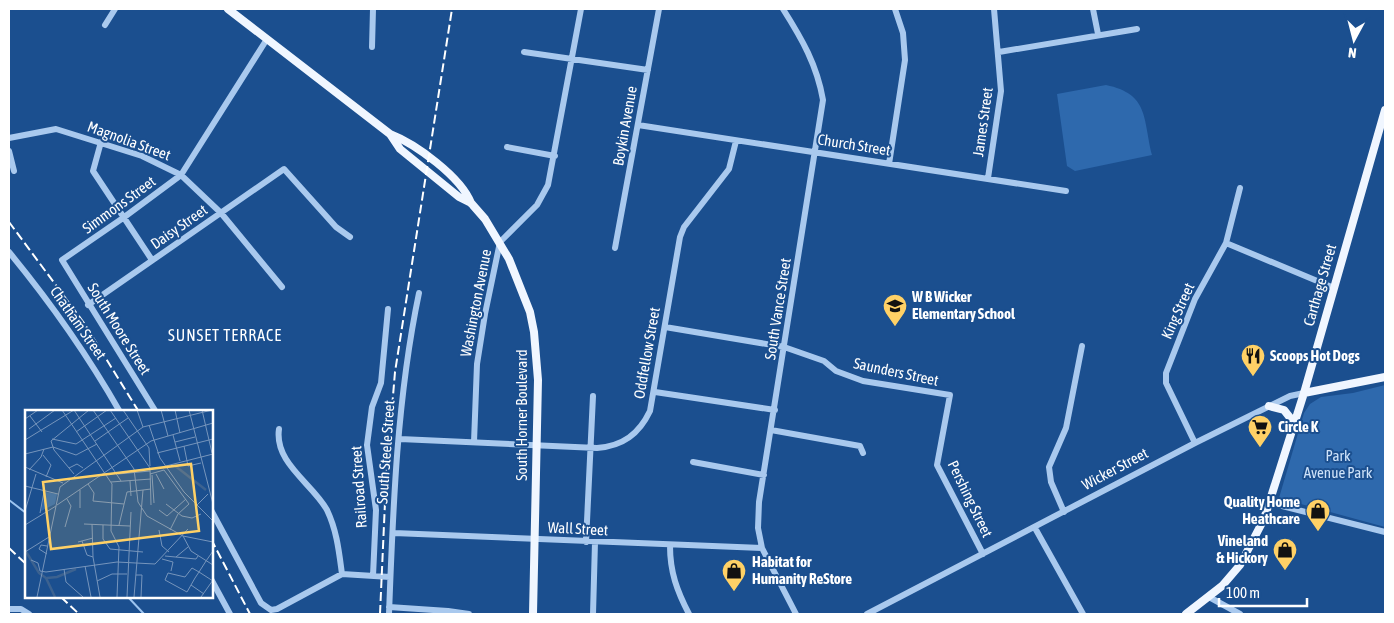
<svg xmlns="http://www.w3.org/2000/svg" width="1394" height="623" viewBox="0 0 1394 623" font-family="'Asap Condensed',sans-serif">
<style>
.green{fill:#2e69ad}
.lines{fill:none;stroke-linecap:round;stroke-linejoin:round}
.stream{stroke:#9cc4f0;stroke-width:2}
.minor{stroke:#a9c9ee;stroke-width:6}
.major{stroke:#f0f6ff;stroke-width:8}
.rail{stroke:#fff;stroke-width:2;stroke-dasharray:9 4;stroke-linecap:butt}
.labels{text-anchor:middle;stroke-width:4;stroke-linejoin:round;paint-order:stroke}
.street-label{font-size:15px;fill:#fff;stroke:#1b4f8f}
.poi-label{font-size:15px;font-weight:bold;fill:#fff;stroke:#1b4f8f;text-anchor:start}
.park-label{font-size:15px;fill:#cfe3fa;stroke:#1b4f8f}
.neighbourhood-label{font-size:16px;letter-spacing:1px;fill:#fff;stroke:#1b4f8f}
.inset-river{fill:none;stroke:#3c6290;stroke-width:2.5}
.inset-road{fill:none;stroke:#7695bc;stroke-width:1}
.view{fill:#ffd166;fill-opacity:0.15;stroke:#ffd166;stroke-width:2.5}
.inset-edge{fill:none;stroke:#fff;stroke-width:2.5}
</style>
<rect width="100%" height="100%" fill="#1b4f8f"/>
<path class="green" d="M1106,85c43,9 37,33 46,70l-77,16 -8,-5 -10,-72z
M1385,385v142l-106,-29 25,-85 6,-9 11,-7 32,-4z"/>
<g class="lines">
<path class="stream" d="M9,500l17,13
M128,597l16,17"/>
<path class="minor" d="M783,9c19,30 34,56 40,91l-64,402 -1,26 4,20 34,66
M1093,9l5,25
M105,25l10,-16
M372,47l1,-38
M524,52l124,18
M999,52l138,-23
M638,125l428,66
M9,138l47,-9 86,27 39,19 40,38 61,74
M101,142l-8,29 59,89
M507,147l48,9
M9,151l5,20
M889,164l16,-104 -2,-27 -8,-24
M988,178l13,-87 -7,-82
M1226,243l108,45
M615,248l44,-239
M9,252c42,51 78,102 111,160
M88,305l196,-136 52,58 14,10
M665,327l119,20 40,14 12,10 27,10 87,14 -13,70 46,89
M655,392l120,18
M156,412l-94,-152 61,-42 58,-43 86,-136
M279,429c-5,34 34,55 48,81 10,21 12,42 15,64
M771,430l89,16 3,7
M400,439l197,9c26,-2 42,-14 53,-37l30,-174 4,-10 45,-58 7,-28
M474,442l3,-78 8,-50 15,-72 37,-37 11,-20 33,-176
M1195,443l-29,-60v-10l29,-74 31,-56 14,-55
M693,462l71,13
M1270,503l115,29
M211,510l50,93 10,7 6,-1 65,-35 48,3
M1064,512l-13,-30 -2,-15 17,-39 16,-82
M1035,528l48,86
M394,533l368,15
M586,542l7,-146
M670,546c0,26 7,45 19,68
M373,576l3,-66 -9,-65 5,-38 9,-24 7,-74
M211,579l19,35
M1209,597l31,17
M389,607l59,4 21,3
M9,609h12l8,5
M389,614c4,-107 8,-216 30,-321
M593,614l2,-72
M867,614l328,-171 95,-47 14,-3"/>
<path class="major" d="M228,9l162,125c26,10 71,43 81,69
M390,134l10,15 59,48 12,6 14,16 24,40 21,53 4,20 4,48 -5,234
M1304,393l81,-16
M1269,406l15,4 11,14
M1186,614l36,-28 18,-21 24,-46 40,-126 81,-283"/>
<path class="rail" d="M9,222l75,101 55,89
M211,539l39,75
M9,548l17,16
M61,597l18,17
M380,614l6,-134 9,-108 57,-363"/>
</g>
<defs>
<symbol id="school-pin" viewBox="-11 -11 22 30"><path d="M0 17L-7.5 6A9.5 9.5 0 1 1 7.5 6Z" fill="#ffd166" stroke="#1b4f8f"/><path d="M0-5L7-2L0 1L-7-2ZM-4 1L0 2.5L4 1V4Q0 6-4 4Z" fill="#111"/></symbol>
<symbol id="restaurant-pin" viewBox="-11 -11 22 30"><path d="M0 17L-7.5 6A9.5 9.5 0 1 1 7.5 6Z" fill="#ffd166" stroke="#1b4f8f"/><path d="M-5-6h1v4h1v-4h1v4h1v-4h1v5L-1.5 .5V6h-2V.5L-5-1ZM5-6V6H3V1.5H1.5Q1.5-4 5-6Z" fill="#111"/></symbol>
<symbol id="supermarket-pin" viewBox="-11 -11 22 30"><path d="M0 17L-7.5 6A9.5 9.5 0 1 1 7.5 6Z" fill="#ffd166" stroke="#1b4f8f"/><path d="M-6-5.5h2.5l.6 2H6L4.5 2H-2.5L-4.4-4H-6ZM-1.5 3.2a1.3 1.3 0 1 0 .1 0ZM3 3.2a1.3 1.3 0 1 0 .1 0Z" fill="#111"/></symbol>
<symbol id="shop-pin" viewBox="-11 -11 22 30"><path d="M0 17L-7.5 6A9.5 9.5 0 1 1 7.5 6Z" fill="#ffd166" stroke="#1b4f8f"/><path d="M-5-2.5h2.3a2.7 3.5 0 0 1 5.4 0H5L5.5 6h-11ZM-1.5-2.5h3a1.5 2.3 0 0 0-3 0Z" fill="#111"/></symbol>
</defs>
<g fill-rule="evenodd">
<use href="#school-pin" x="881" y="292" width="28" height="38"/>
<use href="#restaurant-pin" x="1239" y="342" width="28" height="38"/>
<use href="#supermarket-pin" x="1246" y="413" width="28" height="38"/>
<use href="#shop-pin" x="1304" y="497" width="28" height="38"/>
<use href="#shop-pin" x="1271" y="536" width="28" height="38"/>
<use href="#shop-pin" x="720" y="557" width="28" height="38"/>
</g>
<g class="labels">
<g class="street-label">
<text transform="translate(983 122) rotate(-82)" y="5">James Street</text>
<text transform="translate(625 126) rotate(-80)" y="5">Boykin Avenue</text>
<text transform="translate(129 141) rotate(20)" y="5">Magnolia Street</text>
<text transform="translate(854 145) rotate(9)" y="5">Church Street</text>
<text transform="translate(119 205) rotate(-36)" y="5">Simmons Street</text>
<text transform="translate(179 227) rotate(-35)" y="5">Daisy Street</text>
<text transform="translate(1320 285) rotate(-74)" y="5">Carthage Street</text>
<text transform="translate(476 303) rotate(-79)" y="5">Washington Avenue</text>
<text transform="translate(778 309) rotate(-81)" y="5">South Vance Street</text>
<text transform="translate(1178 311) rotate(-66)" y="5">King Street</text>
<text transform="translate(78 323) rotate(55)" y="5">Chatham Street</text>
<text transform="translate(119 329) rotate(58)" y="5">South Moore Street</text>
<text transform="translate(647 353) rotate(-80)" y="5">Oddfellow Street</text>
<text transform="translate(896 372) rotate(12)" y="5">Saunders Street</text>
<text transform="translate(522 415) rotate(-90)" y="5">South Horner Boulevard</text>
<text transform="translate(386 452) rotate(-86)" y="5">South Steele Street</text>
<text transform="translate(1115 469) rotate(-28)" y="5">Wicker Street</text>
<text transform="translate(359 487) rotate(-94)" y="5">Railroad Street</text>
<text transform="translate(970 499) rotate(64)" y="5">Pershing Street</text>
<text transform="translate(578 529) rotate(3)" y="5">Wall Street</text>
</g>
<g class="poi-label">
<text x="912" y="302">W B Wicker<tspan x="912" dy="17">Elementary School</tspan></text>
<text x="1270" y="361">Scoops Hot Dogs</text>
<text x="1278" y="432">Circle K</text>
<text x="1300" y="507" text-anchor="end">Quality Home<tspan x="1300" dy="17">Heathcare</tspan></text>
<text x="1268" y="546" text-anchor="end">Vineland<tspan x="1268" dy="17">&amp; Hickory</tspan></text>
<text x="752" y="567">Habitat for<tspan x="752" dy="17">Humanity ReStore</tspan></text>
</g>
<g class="park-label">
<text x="1338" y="461">Park<tspan x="1338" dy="17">Avenue Park</tspan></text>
</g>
<g class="neighbourhood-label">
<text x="225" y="341">SUNSET TERRACE</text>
</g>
</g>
<g transform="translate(25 410)">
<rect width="188" height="188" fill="#1b4f8f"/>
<path d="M20,82l12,2 -2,10 -14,7z" fill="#2e69ad"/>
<path class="inset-river" d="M149,55l32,25M0,140l14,23 7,5 9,19M22,168l10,-1 19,-8"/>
<path class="inset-road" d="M37,0l50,74 -1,47 8,16 -2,50M49,0l47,71M68,0l41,59 4,33 9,14 36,20 30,6M85,0l40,58 1,37M98,0l26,38 1,18M136,0l7,26M150,0l5,23M164,0l24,94M177,0l10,43M5,6l12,16M0,9l13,-9M124,15l11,33 24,34 29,29M118,17l69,-17M4,19l26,-19M51,22l31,-22M148,25l7,26M27,29l24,5 40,-26M0,30l49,-30M70,31l33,-23M150,32l20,-5M159,36l4,20 13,-3M132,43l56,-14M0,44l28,-7 23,8 21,-11M18,45l8,10 -5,12M141,56l47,-12M0,57l38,16M44,58l8,-4 6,4M4,60l12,-13 3,-8M49,64l-20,-24 -3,-9 38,-31M93,64l32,-3M125,64l14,-4 25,34 -11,10 -8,16M131,64l8,15M127,65l2,28M105,71l1,15M86,72l40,-3M63,74l6,9 -1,8 31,3M0,76l33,8M55,80v18M141,94l16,12 10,2 9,-4M32,95l94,-64 62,-18M172,95l11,-11M134,100l8,6 19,-17M0,101l11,-37M15,103l4,-21M59,114l46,2M67,114l1,33 7,40M0,115l31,-19M78,115v14l7,10 33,3M94,115l8,-33 24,-3M40,117l6,-21 -4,-7M134,120l3,16 7,6M158,126l8,15 22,14M57,131l5,14 6,2M53,132l15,-4M188,141l-7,10 -7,11 -4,6 -8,14 -22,-12 3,-7 17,4 7,-9 7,4 14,9M0,142l24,-15M22,144l-8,-5 2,-4 6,1M140,146l31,3 2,-3M151,147l12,-10M137,149l11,3 -2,9M6,150l7,3 2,8 6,1 71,-10 38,2 33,-35M60,156l6,31M39,159l2,13 17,15M111,165h6l-1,22M72,171l15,-7h15M166,175l13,9M12,187l23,-110 83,-60 -6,-17M102,187l4,-85M109,187l9,-107M176,187l12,-17"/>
<path class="view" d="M166,54l8,67 -148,18 -8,-67z"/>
<rect width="188" height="188" class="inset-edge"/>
</g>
<rect width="1394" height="623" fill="none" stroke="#ffffff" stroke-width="20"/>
<g transform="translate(1354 40) rotate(187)" stroke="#1b4f8f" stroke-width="4" paint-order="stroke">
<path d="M0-4L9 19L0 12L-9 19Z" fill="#ffffff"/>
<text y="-8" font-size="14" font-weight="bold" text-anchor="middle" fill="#ffffff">N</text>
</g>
<path d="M1219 598v8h88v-8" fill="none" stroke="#ffffff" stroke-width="2.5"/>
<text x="1226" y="598" font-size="15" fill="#ffffff" stroke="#1b4f8f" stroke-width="4" paint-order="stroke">100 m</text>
</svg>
